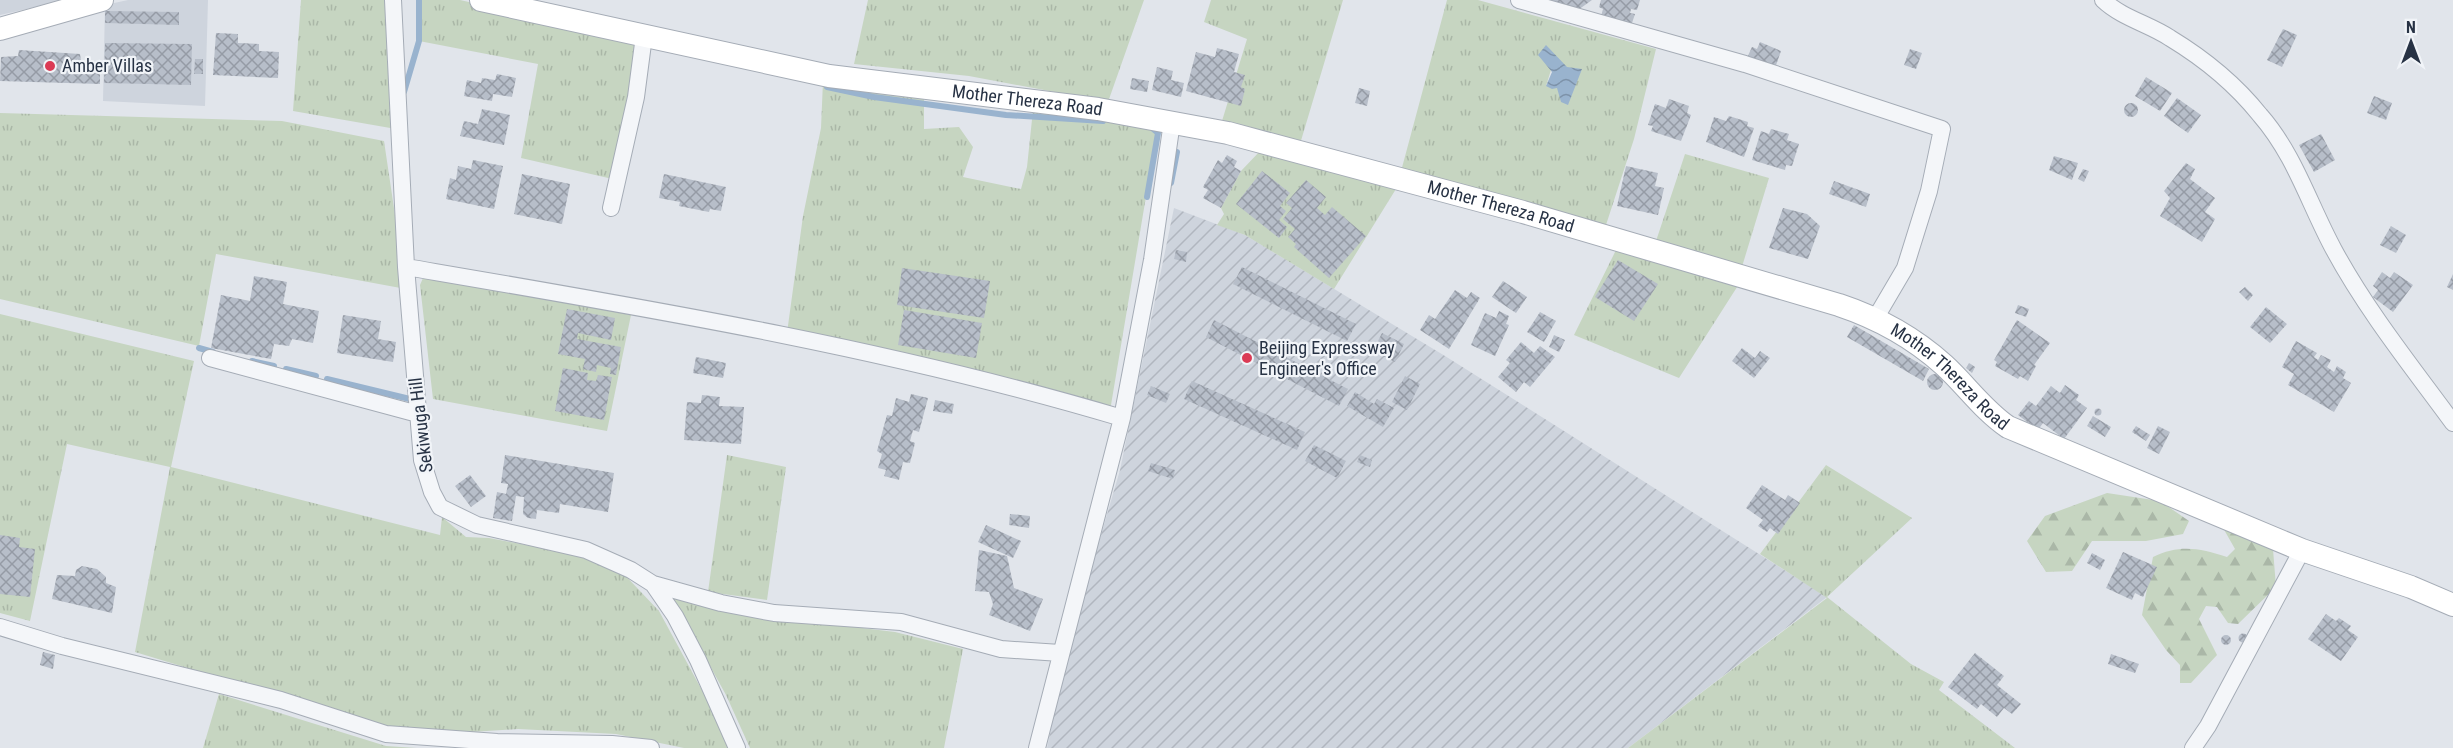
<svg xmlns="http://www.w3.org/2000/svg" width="2453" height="748" viewBox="0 0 2453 748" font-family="'Roboto Condensed',sans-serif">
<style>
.built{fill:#ced4dd}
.industrial{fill:url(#industrial-furrows)}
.grass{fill:url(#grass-tufts);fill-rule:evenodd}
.forest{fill:url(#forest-firs)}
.water{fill:url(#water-waves)}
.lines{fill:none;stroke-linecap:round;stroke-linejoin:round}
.stream{stroke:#99b3ce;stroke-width:6}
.building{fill:url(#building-cross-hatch)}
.street-casing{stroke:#a5acb6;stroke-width:18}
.secondary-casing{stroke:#a5acb6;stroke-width:24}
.street{stroke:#f4f6f9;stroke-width:16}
.secondary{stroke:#fff;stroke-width:22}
.poi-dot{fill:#db3b55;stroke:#f1f4f8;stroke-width:2}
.labels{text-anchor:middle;stroke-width:4.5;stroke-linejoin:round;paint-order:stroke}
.poi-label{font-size:18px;fill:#273244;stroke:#f1f4f8;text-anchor:start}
.street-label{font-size:18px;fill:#273244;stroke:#f1f4f8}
</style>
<defs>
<pattern id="industrial-furrows" width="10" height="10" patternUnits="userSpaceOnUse" patternTransform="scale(1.5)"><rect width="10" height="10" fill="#ced4dd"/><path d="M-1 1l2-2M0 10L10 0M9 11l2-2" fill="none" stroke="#b1b6bf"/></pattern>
<pattern id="grass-tufts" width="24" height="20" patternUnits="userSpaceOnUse" patternTransform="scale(1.5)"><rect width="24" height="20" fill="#c6d5c1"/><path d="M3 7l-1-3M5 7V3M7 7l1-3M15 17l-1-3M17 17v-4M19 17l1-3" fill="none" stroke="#aab7a7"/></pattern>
<pattern id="forest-firs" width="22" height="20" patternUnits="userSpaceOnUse" patternTransform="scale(1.5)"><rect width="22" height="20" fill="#c6d5c1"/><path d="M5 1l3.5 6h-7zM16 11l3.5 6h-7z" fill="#aab7a7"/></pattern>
<pattern id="water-waves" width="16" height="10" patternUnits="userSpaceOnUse" patternTransform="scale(1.5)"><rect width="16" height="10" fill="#99b3ce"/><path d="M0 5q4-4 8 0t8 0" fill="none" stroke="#7d92a9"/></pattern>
<pattern id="building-cross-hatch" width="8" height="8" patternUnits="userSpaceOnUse" patternTransform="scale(1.5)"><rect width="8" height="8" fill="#b7bec9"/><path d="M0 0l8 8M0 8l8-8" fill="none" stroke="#959ba5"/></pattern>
</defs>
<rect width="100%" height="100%" fill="#e1e5eb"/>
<path class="built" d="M0,0h66l-66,15z
M128,0h80l-3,106 -102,-5 2,-96z"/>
<path class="industrial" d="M1174,208l71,27 200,121 382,241 -199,151h-581l18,-90 55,-188z"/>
<path class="grass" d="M301,0h94l1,129 -103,-18z
M422,0h38l190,43 -33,137 -96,-22 17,-94 -119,-23z
M868,0h276l-36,102 -139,-26 -115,-12z
M1211,0h132l-43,144 -78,-23 25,-82 -43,-17z
M1447,0h31l178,49 -22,90 -29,89 -205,-53zM1555,57l12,11 -21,18z
M823,81l101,17v31l35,-2 14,20 -10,30 58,12 6,-22 6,-57 82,8 42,13 -47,280 -129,-40 -194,-38 16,-117 18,-88z
M0,113l282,8 102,20 22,148 -190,-35 -17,92 -199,-47z
M1261,150l135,39 -62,100 -89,-54 -28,-10 7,-11 -3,-6 20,-37z
M1685,154l84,24 -28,92 -86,-26z
M1617,248l122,36 -60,94 -105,-43z
M433,275l198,40 -24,116 -174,-32 -13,-114 3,-7z
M0,314l194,47 -23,106 269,68 2,-18 24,20 23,1 79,15 53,18 38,40 71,131 -2,6h-44l-68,-14 -98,-5 -62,4 -57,-1 -264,-80 35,-185 -103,-23 -37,177 -30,-8z
M727,455l59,12 -19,133 -59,-8z
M1826,465l86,53 -85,79 84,67 33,18 -5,8 76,58h-387l199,-150 -67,-44z
M672,597l83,18 140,17 68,17 -19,99h-194l-24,-53z
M219,694l167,52 31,2h-214z"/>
<path class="forest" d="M2107,493l53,8 29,20 -6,13 -37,7h-54l-20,30 -26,1 -19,-31 18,-25z
M2218,519l55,30 3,38 -38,37 -10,-1 -11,-16 -11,-1 -7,13 18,36 -26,28h-11v-18l-14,-15 -24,-35 11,-58c26,-13 47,-9 74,0l8,-8z"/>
<path class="water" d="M1546,45l21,22 15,2 -14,36 -7,-3 -4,-14 -5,1 -6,-3 6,-14 -14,-17z"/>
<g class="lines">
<path class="stream" d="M827,87l47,10 132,18 97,6
M404,92l15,-51v-41
M1171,183l6,-31
M1147,197l11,-64 -7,-6
M199,348l14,4
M252,361l22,5
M286,369l30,7
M327,379l87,21"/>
</g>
<path class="building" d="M1534,0h58l-14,10z
M1601,0h39l-3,10 -6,-1 -1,4 5,1 -5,15 -30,-9 3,-11 -4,-2z
M105,11l74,1v13l-74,-2z
M2283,29l14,6 -15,32 -15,-7z
M216,33l22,1v9l21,1v7l20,1 -1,26 -65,-3z
M1760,42l21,9 -7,20 -28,-11 6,-13 5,2z
M105,43l87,1 -1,41 -87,-2z
M1217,48l22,6 -5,18 11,3 -4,12 4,2 -4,17 -55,-15 10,-39 19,5z
M1910,49l12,4 -6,16 -12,-4z
M19,50l61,4 1,7 19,1v22l-100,-3 1,-24 17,-1z
M195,59h8v15h-9z
M1157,67l16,4 -2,9 13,3 -3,14 -29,-7z
M497,74l19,4 -4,19 -19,-3 -1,7 -28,-5 3,-16 14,3 1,-5 13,2z
M2146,77l26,16 -12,18 -25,-15z
M1132,78l17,3 -2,11 -17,-3z
M1359,88l11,3 -3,15 -12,-3z
M2374,96l18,7 -6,17 -19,-7z
M2177,98l24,17 -13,18 -24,-17z
M1669,99l20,7 -2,7 4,2 -10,26 -30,-10 2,-5 -5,-1 7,-21 11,4z
M2124 110a7 7 0 1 1 14 0a7 7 0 1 1-14 0Z
M482,109l28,6 -6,30 -44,-9 4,-15 14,3z
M1729,116l19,6 -1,4 7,2 -10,29 -38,-15 8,-25 12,4z
M1771,129l18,5 -2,6 12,4 -7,22 -6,-1 -1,5 -33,-10 9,-29 8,3z
M2321,134l14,26 -21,12 -15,-27z
M1227,155l10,6 -3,6 7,4 -20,37 -18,-10 5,-8 -5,-3 15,-27 4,3z
M2054,156l24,7 -6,17 -23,-10z
M473,160l30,6 -9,43 -48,-10 4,-21 6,2 2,-14 13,3z
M2186,163l9,6 -5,10 25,19 -10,14 10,7 -13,23 -42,-26 10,-18 -6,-7z
M1626,166l32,7 -3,13 9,2 -6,27 -41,-9z
M2083,169l6,2 -5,11 -6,-3z
M1262,171l28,22 -10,13 6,5 -7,9 8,7 -8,11 -43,-34z
M522,174l48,10 -8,40 -48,-10z
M664,174l62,13 -5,24 -11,-2 -1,3 -30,-6 1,-4 -21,-4z
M1306,180l20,17 -9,11 8,7 7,-8 34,29 -37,42 -35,-31 2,-3 -8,-7 7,-8 -12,-10 9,-11 -6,-5z
M1834,181l36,13 -4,13 -37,-13z
M1783,208l24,6 13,12 -12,33 -39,-11z
M2391,226l15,9 -10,18 -16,-8z
M1176,250l11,2 -1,10 -12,-3z
M1618,260l40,24 -24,37 -39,-24z
M1242,267l114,57 -9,17 -114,-57z
M902,268l88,13 -6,37 -87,-13z
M2382,272l8,6 4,-6 19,13 -20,27 -20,-15 5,-7 -5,-4z
M2453,274v16l-6,-3z
M254,276l33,6 -4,22 36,7 -6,32 -21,-4 -3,7 -15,-2 -3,15 -60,-11 10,-53 29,6z
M1503,281l24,16 -11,16 -24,-16z
M2245,287l8,8 -5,6 -9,-9z
M1455,290l12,8 4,-6 9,6 -31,51 -29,-19 9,-15 6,4z
M2018,305l11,4 -3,8 -11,-4z
M2266,307l21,17 -17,19 -20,-16z
M567,309l48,9 -4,22 -33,-7 -1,6 44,8 -5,28 -6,-1 1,-6 -14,-3 -1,7 -13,-3 2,-10 -27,-5z
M904,310l78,13 -6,35 -78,-13z
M1499,311l10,5 -3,8 3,1 -14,31 -24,-11 14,-32 11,5z
M1540,312l16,9 -12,21 -17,-10z
M343,315l38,6 -3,18 18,3 -3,20 -56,-9z
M1214,320l134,69 -9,17 -133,-69z
M2017,320l33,23 -16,22 2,1 -8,15 -8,-5 -2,3 -23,-13 2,-4 -3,-2z
M1854,325l75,44 -6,12 -76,-44z
M1382,333l22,11 -9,18 -22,-11z
M1554,335l11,5 -6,12 -10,-5z
M2296,341l21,12 -3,4 4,3 3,-5 10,5 -4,7 7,5 3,-6 9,6 -3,6 8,5 -17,29 -46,-27 6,-11 -12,-7z
M1521,342l13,11 6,-7 15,11 -25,30 -6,-5 -8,10 -18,-15 12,-14 -4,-3z
M1742,348l13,10 5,-7 10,7 -16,20 -22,-17z
M696,357l30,6 -3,15 -30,-5z
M1969,363l6,4 -3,6 -6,-5z
M563,368l25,5 -1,7 9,1 2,-6 14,2 -8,43 -49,-9z
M1927 382a8 8 0 1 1 16 0a8 8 0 1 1-16 0Z
M1405,376l15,8 -13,26 -15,-8z
M1192,381l113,51 -8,18 -113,-51z
M2065,385l14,10 -3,5 11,8 -23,31 -21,-16 -5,7 -20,-15 11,-14 7,5 15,-20 9,7z
M1151,386l19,8 -4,9 -19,-8z
M1355,392l19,12 3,-5 17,9 -11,19 -36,-21z
M911,394l17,4 -9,34 -6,-2 -3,11 5,2 -5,20 -7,-1 -4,18 -15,-4 2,-6 -8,-2 4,-14 -5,-3 10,-36 5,1 4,-18 13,4z
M702,395l18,2 -1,9 25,1 -3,37 -57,-4 3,-38 14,1z
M935,400l19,4 -2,10 -19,-3z
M2094.5 412a3.5 3.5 0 1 1 7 0a3.5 3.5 0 1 1-7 0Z
M2093,416l18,11 -6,10 -18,-11z
M2136,426l14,9 -4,6 -14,-9z
M2158,426l12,6 -11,22 -12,-6z
M1314,445l32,16 -9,17 -32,-17z
M505,455l109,18 -6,39 -48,-8 -1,9 -22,-3 -1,9 -8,-1 -5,-4 1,-17 -8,-1 -4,25 -19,-3 4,-26 9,2 2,-10 -7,-1z
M1360,455l12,5 -2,7 -13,-5z
M1151,463l24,7 -2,9 -25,-8z
M470,475l16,21 -15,11 -16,-21z
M1762,485l23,15 3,-5 12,8 -22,31 -8,-6 -3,4 -9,-6 5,-6 -17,-12z
M1010,514l20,2 -1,12 -20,-3z
M986,525l35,16 -8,17 -35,-16z
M0,535l20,3 -1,9 16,2 -5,48 -30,-3z
M979,550l28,6 7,32 29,11 -13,32 -41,-16 4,-11 -4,-12 -14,-1z
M2123,552l34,15 -14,30 -8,-4 -3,7 -26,-12z
M2092,553l13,7 -5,10 -13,-7z
M82,566l15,3 9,8v6l10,4 -4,26 -60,-14 5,-24 18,1 1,-6z
M2326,614l10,7 3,-3 12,8 -3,4 10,7 -17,24 -33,-22z
M2238.5 638a4.5 4.5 0 1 1 9 0a4.5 4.5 0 1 1-9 0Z
M2221 640a5 5 0 1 1 10 0a5 5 0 1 1-10 0Z
M43,652l12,3 -2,14 -13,-4z
M1975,653l29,23 -7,9 24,19 -9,10 -8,-6 -7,9 -16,-13 -4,5 -29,-22z
M2111,654l28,10 -4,9 -27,-9z"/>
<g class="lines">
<defs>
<path id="street" d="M393,0l13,267 16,193 10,32 8,15 37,18 109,25 45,20 22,14 22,32 23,44 39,88
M1519,0l226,64 197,65 -13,62 -24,77 -30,51
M2103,0c19,18 46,24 67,38 33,20 66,47 90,77 35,40 49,89 74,135 33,61 78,117 119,173
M611,208l25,-111 8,-61
M406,267c240,41 482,81 716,151
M210,358l208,56
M653,584l68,19 53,10 127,9 100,27 59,4
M0,627l62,19 219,54 105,34 111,8 115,2 39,4
M1037,748l85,-330 30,-158 20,-138
M2193,748l15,-22 94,-176"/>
<g id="secondary">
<path id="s1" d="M481,0l348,76 269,33 130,24 295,79 316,93c39,13 75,33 105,60 22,20 39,45 64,62l294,123 109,37 42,18"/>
<path d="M0,29l102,-29"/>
</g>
</defs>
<use href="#street" class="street-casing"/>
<use href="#secondary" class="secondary-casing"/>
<use href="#street" class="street"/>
<use href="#secondary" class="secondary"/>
</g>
<g class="poi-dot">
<circle cx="50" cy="66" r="6"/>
<circle cx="1247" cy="358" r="6"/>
</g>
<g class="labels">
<g class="poi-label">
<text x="62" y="72">Amber Villas</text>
<text x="1259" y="354">Beijing Expressway<tspan x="1259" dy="21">Engineer's Office</tspan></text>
</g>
<g class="street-label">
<text dy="6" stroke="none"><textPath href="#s1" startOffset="556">Mother Thereza Road</textPath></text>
<text dy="6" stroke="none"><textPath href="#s1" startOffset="1042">Mother Thereza Road</textPath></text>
<text dy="6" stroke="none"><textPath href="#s1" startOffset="1528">Mother Thereza Road</textPath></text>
<text transform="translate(421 425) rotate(-97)" y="6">Sekiwuga Hill</text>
</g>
</g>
<g transform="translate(2411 42)" stroke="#f1f4f8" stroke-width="4.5" paint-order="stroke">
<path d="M0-4.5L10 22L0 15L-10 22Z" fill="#273244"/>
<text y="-9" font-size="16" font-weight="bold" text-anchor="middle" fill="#273244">N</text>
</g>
</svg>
